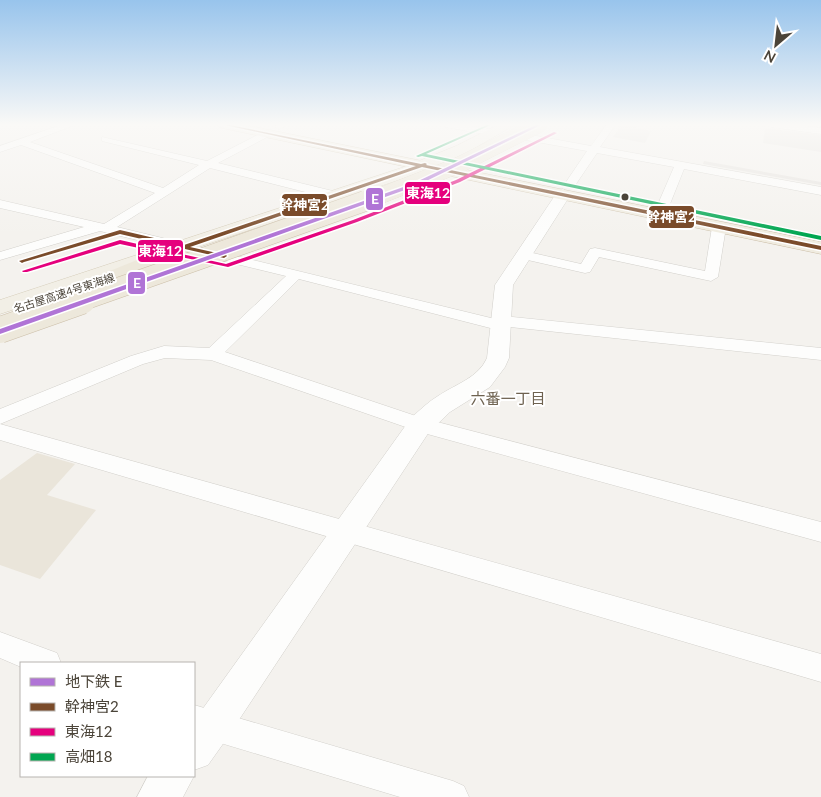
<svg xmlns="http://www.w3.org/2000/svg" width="821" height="797" viewBox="0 0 821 797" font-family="Lato,'Noto Sans JP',sans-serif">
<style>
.education{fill:#eae5da}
.parking{fill:#e6e3df}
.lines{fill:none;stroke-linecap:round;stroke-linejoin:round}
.minor-casing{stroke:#d2d0cb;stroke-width:1}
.tertiary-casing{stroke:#d2d0cb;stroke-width:1}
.primary-casing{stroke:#d6cebb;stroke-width:1}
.trunk-casing{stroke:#ccbfa9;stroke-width:1}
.motorway-casing{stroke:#ccbfa9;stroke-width:1}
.minor{fill:#fdfdfc;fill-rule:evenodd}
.tertiary{fill:#fdfdfc;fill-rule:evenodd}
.primary{fill:#f2efe6;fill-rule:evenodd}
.trunk{fill:#f0ece0;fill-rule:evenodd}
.motorway{fill:#ede8db;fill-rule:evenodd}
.motorway-bridge-far2-casing{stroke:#ccbfa9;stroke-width:16;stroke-linecap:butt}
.motorway-bridge-far1-casing{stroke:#ccbfa9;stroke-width:21;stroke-linecap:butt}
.motorway-bridge-casing{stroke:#ccbfa9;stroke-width:27;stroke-linecap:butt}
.motorway-bridge-far2{stroke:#ede8db;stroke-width:16}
.motorway-bridge-far1{stroke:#ede8db;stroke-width:20}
.motorway-bridge{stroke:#ede8db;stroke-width:26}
.bus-1-casing{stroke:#fff;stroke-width:3}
.bus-2-casing{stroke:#fff;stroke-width:3}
.bus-3-casing{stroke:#fff;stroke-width:3}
.bus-1{fill:#7a4b2a;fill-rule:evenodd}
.bus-2{fill:#e5007d;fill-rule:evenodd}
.bus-3{fill:#00a651;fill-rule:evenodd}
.metro-1-casing{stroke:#fff;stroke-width:3}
.metro-1{fill:#b074d6;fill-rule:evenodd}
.bus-dot{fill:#4b4439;stroke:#fff;stroke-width:2}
.labels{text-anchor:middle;stroke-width:4;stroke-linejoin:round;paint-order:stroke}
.far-street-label{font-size:11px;fill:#4b4439;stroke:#fff}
.neighbourhood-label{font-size:15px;fill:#6e6250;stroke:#fff}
.line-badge{stroke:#fff;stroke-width:2}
.badge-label{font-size:14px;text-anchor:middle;font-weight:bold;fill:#fff}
</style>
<rect width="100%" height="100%" fill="#f4f2ee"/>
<path class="education" d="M37,453l38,11 -28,31 49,15 -56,69 -40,-14v-85z"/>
<path class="parking" d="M622,124h16l-2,4 15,3 -6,12 -32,-6z
M765,128l56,7v17l-58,-9z
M704,161l117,21v3l-118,-21z"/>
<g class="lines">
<defs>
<path id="minor" d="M64,124h13l-47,18 133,46 36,-23 -97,-24v-4l105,24 58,-30h6v4l-53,28 123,30 2,3 -6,4 -127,-32 -93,59 378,92 7,-3 319,32v12l-311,-33 -8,4 -203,-52 -74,73 197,66 399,104v20l-401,-110 -209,-72 -46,-2 -22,6 -143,60v-15l131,-53 33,-10 45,2 77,-72 -186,-45 -100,29v-8l84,-25 -84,-19v-8l104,24 51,-31 -134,-48 -21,7v-6z
M276,124h13l-10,5 -3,-1z
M441,124h18l36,6 5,3 -5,3 -49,-9z
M607,124h9l-16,23 221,40v8l-137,-26 -14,35 -6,4 -6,-4 16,-37 -77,-14 -23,34 -4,1 -6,-3 23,-34 -61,-11 -5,-3 5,-3 65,12z
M766,124h22l33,4v6l-50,-7z
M719,223l7,4 -8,50 -7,4 -112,-24 -9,15 -5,1 -66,-15 -2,-3 7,-4 57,13 9,-15 5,-1 110,23 7,-44z
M0,424l821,230v28l-821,-242z
M0,632l57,21 4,10h-40v4l-21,-9z
M194,705l259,76 11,5 5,11h-69l-206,-62z"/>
<path id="tertiary" d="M563,189l8,5 -58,91 -4,73 -4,9 -15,20 -40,25 -21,20 -204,309 -17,24 -14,5v-49l217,-303c9,-8 17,-16 27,-22 18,-12 40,-18 49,-38l8,-73 63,-94z
M148,776h46l-11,21h-46z"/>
<path id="primary" d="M500,124h16l-50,29 -50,21 -416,140v-14l404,-133 52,-21z"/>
<path id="trunk" d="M215,124h25l581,118v12l-599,-126z"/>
<path id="motorway" d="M184,241l7,2 3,4 -3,4 -132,57 -8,2 -8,-2 -3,-5 3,-5z"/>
</defs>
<use href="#minor" class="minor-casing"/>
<use href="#tertiary" class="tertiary-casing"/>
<use href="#primary" class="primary-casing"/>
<use href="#trunk" class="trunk-casing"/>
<use href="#motorway" class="motorway-casing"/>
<use href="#minor" class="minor"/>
<use href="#tertiary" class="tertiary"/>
<use href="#primary" class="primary"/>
<use href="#trunk" class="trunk"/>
<use href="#motorway" class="motorway"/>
<defs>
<path id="motorway-bridge-far2" d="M362,203l97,-38 81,-41"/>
<path id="motorway-bridge-far1" d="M78,302l287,-101"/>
<path id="motorway-bridge" d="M0,330l82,-29"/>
</defs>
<use href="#motorway-bridge-far2" class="motorway-bridge-far2-casing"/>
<use href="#motorway-bridge-far1" class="motorway-bridge-far1-casing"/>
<use href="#motorway-bridge" class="motorway-bridge-casing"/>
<use href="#motorway-bridge-far2" class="motorway-bridge-far2"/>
<use href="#motorway-bridge-far1" class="motorway-bridge-far1"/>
<use href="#motorway-bridge" class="motorway-bridge"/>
<defs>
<path id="bus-1" d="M220,124h5l196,40 4,-1 2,1 -1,1 395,81v4l-399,-83 -232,80 36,8 1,1 -3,2 -104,-24 -96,28 -2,1 -3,-2 101,-31 64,15 232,-79z"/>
<path id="bus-2" d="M554,132l3,1 -97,49 -103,40 -129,45 -108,-23 -93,28h-4l-1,-1 98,-31 106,24 127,-44 103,-40z"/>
<path id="bus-3" d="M489,124h4l-67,30 395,82v4l-399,-84 -4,1 -2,-1z"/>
</defs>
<use href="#bus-1" class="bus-1-casing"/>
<use href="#bus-2" class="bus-2-casing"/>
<use href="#bus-3" class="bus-3-casing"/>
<use href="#bus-1" class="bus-1"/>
<use href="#bus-2" class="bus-2"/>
<use href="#bus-3" class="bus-3"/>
<defs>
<path id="metro-1" d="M538,124h5l-127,62 -416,148v-5l412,-145z"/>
</defs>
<use href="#metro-1" class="metro-1-casing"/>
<use href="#metro-1" class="metro-1"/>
</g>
<linearGradient id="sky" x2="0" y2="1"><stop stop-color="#98c4ec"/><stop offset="0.53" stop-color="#faf9f7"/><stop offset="1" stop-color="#faf9f7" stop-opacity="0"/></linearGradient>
<rect width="821" height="235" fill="url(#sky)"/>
<circle class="bus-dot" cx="625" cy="197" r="4.5"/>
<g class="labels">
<g class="far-street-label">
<text transform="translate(64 293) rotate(-18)" y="4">名古屋高速4号東海線</text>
</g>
<g class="neighbourhood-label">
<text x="508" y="404">六番一丁目</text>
</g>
</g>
<g class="line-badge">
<rect x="404" y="181" width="47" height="24" rx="5" fill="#e5007d"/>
<rect x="365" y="187" width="19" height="24" rx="5" fill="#b074d6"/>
<rect x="281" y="193" width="47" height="24" rx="5" fill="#7a4b2a"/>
<rect x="648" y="205" width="47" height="24" rx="5" fill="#7a4b2a"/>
<rect x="137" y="239" width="47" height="24" rx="5" fill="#e5007d"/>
<rect x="127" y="271" width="19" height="24" rx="5" fill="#b074d6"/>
</g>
<g class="badge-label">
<text x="428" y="198">東海12</text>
<text x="375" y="204">E</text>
<text x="304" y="210">幹神宮2</text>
<text x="671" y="222">幹神宮2</text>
<text x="160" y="256">東海12</text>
<text x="137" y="288">E</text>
</g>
<rect x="20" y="662" width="175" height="115" fill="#ffffff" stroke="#b7b4b0"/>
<rect x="30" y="678" width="25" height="8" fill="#b074d6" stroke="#b7b4b0"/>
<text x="65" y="687" font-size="15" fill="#4b4439">地下鉄 E</text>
<rect x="30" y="703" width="25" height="8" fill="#7a4b2a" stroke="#b7b4b0"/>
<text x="65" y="712" font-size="15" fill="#4b4439">幹神宮2</text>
<rect x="30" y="728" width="25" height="8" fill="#e5007d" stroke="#b7b4b0"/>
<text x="65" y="737" font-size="15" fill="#4b4439">東海12</text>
<rect x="30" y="753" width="25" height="8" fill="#00a651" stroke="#b7b4b0"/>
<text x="65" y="762" font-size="15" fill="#4b4439">高畑18</text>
<g transform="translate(776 45) rotate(208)" stroke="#ffffff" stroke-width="4" paint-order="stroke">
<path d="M0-4L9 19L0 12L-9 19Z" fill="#4b4439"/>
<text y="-8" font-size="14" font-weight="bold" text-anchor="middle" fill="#4b4439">N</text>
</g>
</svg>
